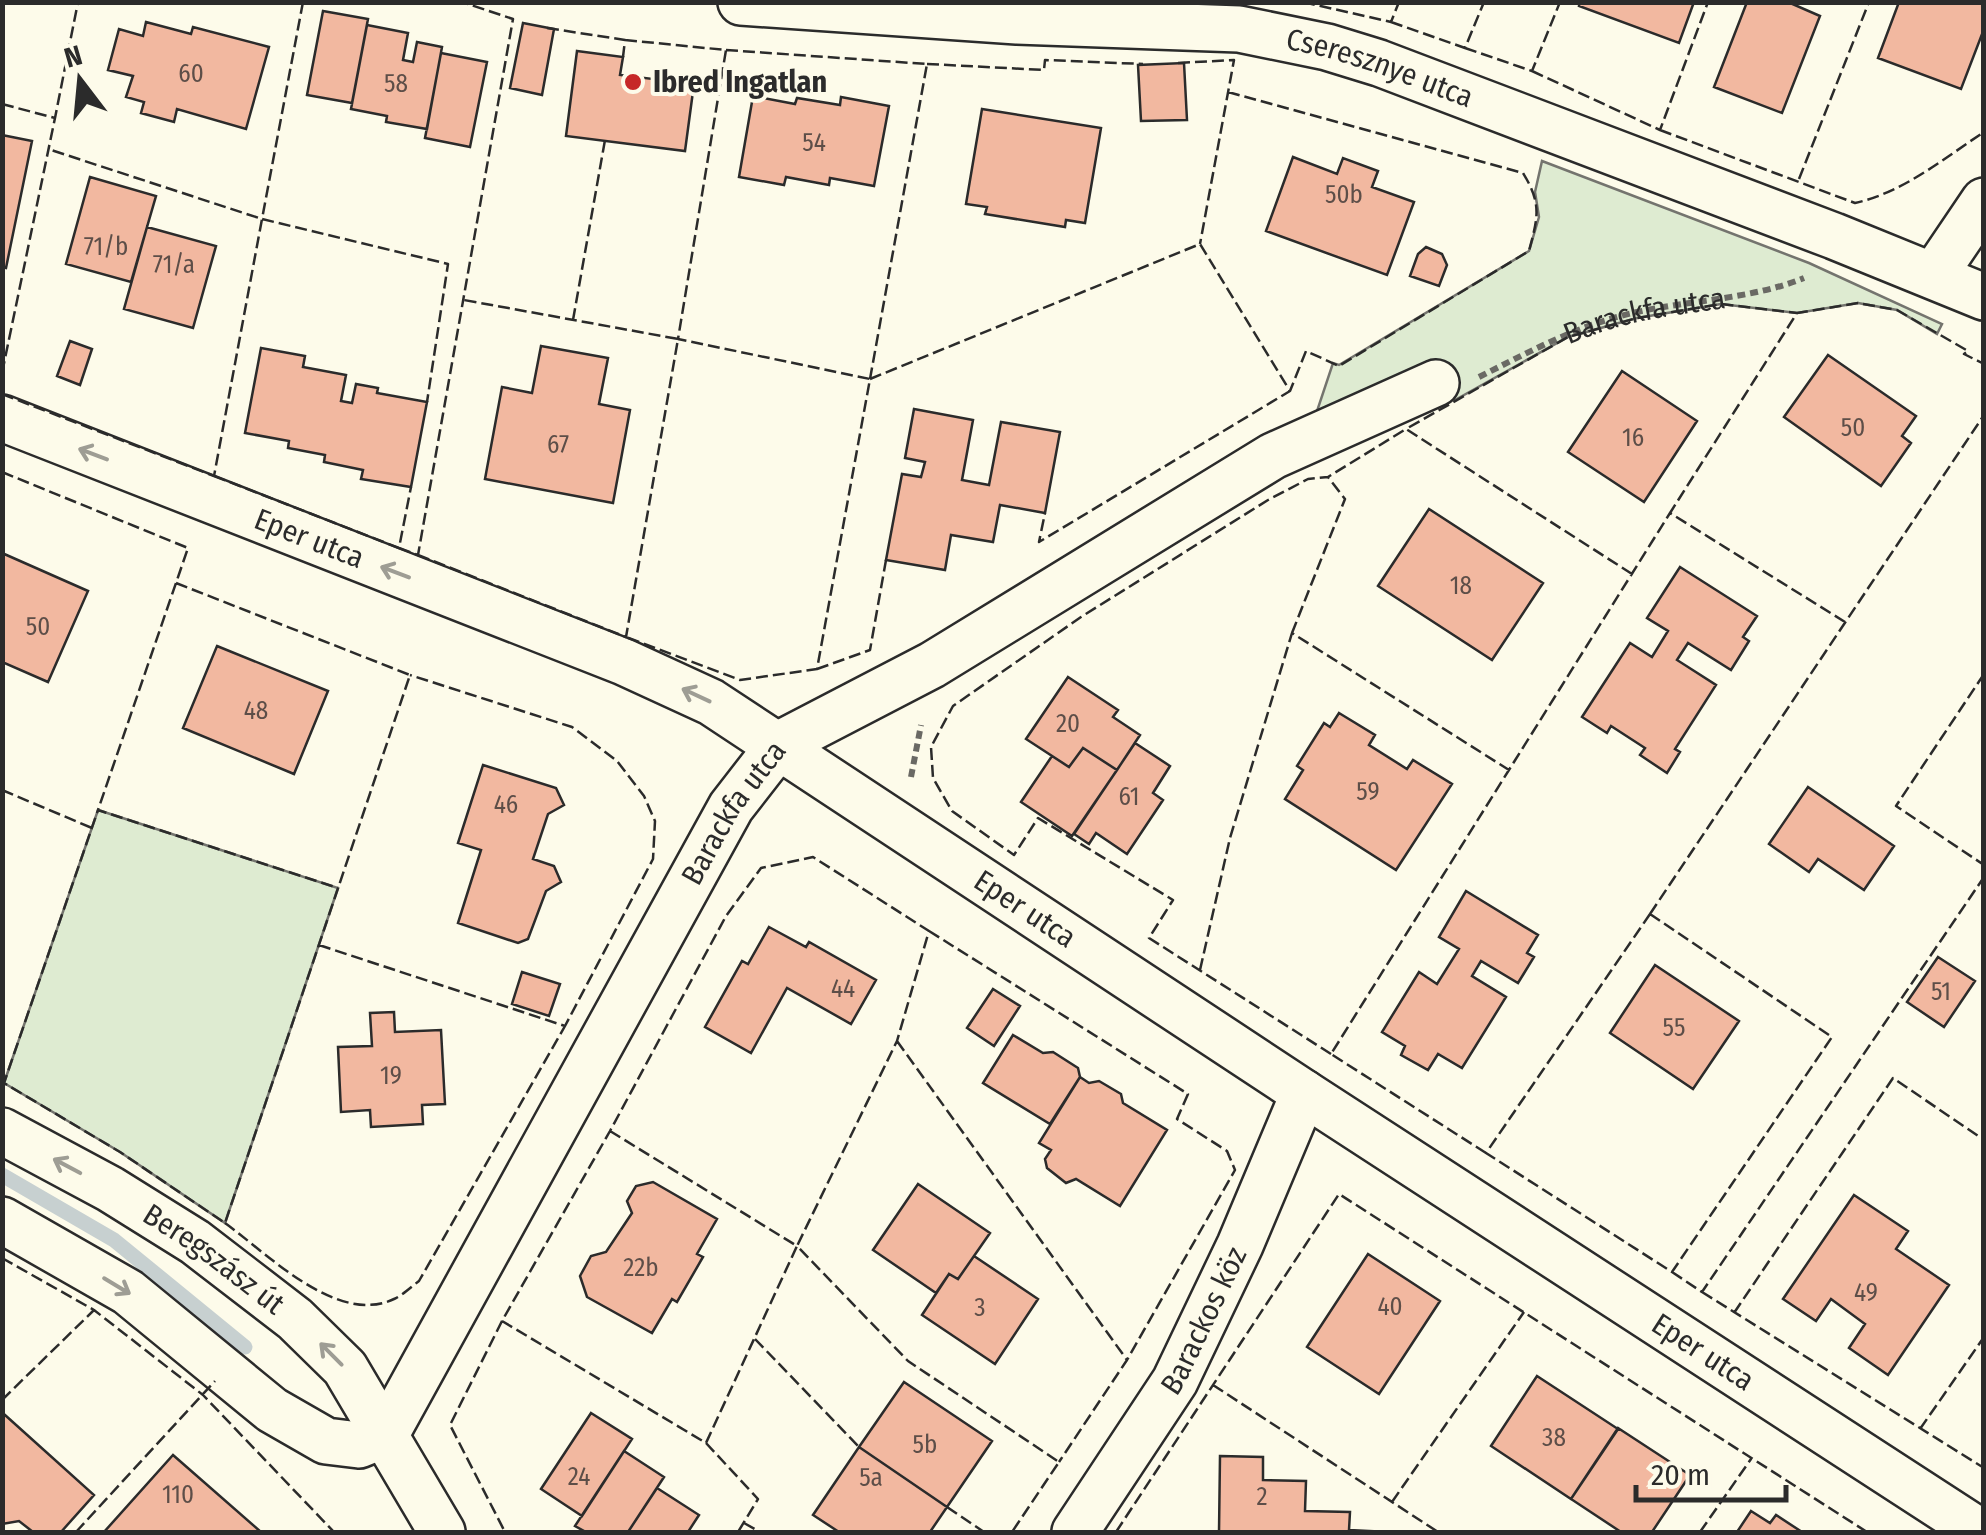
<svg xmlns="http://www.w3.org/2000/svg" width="1986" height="1535" viewBox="0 0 1986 1535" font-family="'Fira Sans Condensed',sans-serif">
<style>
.green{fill:#deebd1;stroke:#74746e;stroke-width:2.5}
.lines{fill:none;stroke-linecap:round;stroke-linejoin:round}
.stream{stroke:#c7d0d0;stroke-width:15}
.building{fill:#f2b8a0;stroke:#2b2b2b;stroke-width:2.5}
.minor-casing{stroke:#2b2b2b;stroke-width:50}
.path{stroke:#6a6964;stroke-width:6;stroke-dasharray:8 5;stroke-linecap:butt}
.minor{stroke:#fdfbea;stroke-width:45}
.fence{stroke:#2b2b2b;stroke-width:2.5;stroke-dasharray:12 5;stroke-linecap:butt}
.oneway{stroke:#9e9d94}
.poi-dot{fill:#c62828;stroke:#fdfbea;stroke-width:4}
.labels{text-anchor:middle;stroke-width:8;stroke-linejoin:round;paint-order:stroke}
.number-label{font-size:25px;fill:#5d4e48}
.street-label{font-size:30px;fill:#2b2b2b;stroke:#fdfbea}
.poi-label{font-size:30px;font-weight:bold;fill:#2b2b2b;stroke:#fdfbea;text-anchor:start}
</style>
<rect width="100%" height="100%" fill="#fdfbea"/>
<path class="green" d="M1542,161l267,102 133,61 -5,10 -40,-24 -39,-7 -61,10 -76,-9 -84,14 -69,19 -113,63 -26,-26 -115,46 19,-57 6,2 190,-114 10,-34 -4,-25z
M98,810l240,78 -113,335 -105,-71 -116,-69z"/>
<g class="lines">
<path class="stream" d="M2,1175l112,65 131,107"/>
</g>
<path class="building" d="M1580,2h114l-15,41 -100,-37z
M1747,2h41l32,14 -38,97 -68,-26z
M1899,2h85v27l-23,60 -83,-31z
M323,11l45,8 -16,84 -45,-8z
M146,22l45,12 2,-7 76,20 -23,82 -69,-20 -3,13 -33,-9 3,-11 -18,-5 7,-21 -25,-6 11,-41 24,7z
M523,23l31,6 -12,66 -32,-7z
M367,25l41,8 -5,27 10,2 4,-20 25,5 -15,82 -41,-7 1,-6 -36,-7z
M577,51l46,6 -3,18 74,9 -9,67 -119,-15z
M441,53l46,9 -17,85 -45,-9z
M1184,63l3,57 -46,1 -3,-56z
M753,96l42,8 2,-6 43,7 1,-8 48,9 -15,80 -44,-8 -1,7 -43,-8 -2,8 -45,-8z
M982,109l119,19 -16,95 -19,-3 -1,7 -80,-13 2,-7 -21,-3z
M2,135l30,6 -26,127 -4,-1z
M1293,157l44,17 6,-16 35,13 -6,16 42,15 -27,73 -121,-44z
M90,177l66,19 -25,86 -65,-18z
M147,227l69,19 -23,82 -69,-19z
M1426,247l16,7 5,11 -8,21 -29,-10 8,-22z
M70,341l22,8 -12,36 -23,-9z
M541,346l67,12 -9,46 31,6 -17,93 -128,-24 17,-92 30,6z
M261,348l44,8 -2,11 43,8 -5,26 11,2 4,-19 22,4 -1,5 50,9 -16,85 -50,-8 2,-9 -39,-8 1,-7 -37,-7 1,-7 -44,-8z
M1828,355l88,61 -14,20 9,7 -30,43 -97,-69z
M1622,371l75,50 -53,81 -76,-50z
M914,409l59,11 -11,60 27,5 12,-63 59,10 -15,81 -45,-8 -7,37 -42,-7 -6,35 -59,-10 16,-86 19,3 4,-15 -20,-4z
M1429,509l114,74 -51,77 -114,-74z
M2,553l86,38 -40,91 -46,-20z
M1680,567l77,49 -14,21 6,4 -18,29 -43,-27 -11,17 39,25 -41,64 5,3 -13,21 -27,-18 5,-7 -34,-22 -4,7 -25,-16 48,-74 22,14 16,-26 -21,-13z
M217,646l111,45 -34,83 -111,-46z
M1068,677l50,33 -5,7 27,18 -23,35 -34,-22 -14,19 -43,-28z
M1339,713l36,22 -6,10 38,24 6,-9 39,24 -56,86 -111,-71 18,-29 -6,-4 27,-43 6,4z
M1135,743l35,23 -17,27 10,7 -36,54 -31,-21 -7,11 -15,-10z
M1083,748l34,22 -45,66 -51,-34 31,-46 17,11z
M483,765l73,23 8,17 -16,9 -15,45 21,7 7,16 -15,9 -18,48 -10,4 -60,-20 23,-73 -23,-7z
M1808,787l86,59 -30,44 -46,-31 -9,13 -40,-28z
M1466,891l72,44 -11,18 7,4 -16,26 -37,-22 -9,15 34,21 -44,71 -24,-14 -10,16 -27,-15 4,-9 -23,-14 37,-60 18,12 22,-35 -20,-12z
M769,927l37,20 3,-5 67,38 -25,44 -64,-36 -36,65 -46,-26 37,-66 6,3z
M1938,957l37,24 -31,46 -37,-25z
M1655,965l84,56 -46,68 -83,-56z
M522,972l38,12 -11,32 -37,-12z
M993,989l27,17 -26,40 -27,-18z
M394,1012l1,20 46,-2 4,74 -23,1 1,19 -52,3 -1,-17 -29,2 -3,-65 34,-1 -2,-33z
M1013,1035l30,18 10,-1 25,16 2,9 -30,47 -67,-41z
M1080,1077l9,6 10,-2 22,13 2,9 44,27 -47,76 -44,-27 -10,4 -19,-15 -2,-9 6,-9 -12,-7z
M653,1182l64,37 -20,35 6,3 -26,45 -5,-3 -20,34 -65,-36 -7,-21 11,-20 15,-4 26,-39 -5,-12 9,-15z
M918,1184l72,49 -32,46 -9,-5 -13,19 -63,-43z
M1854,1195l54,36 -12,18 53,36 -61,90 -39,-27 16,-24 -34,-25 -15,22 -33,-22z
M1368,1254l72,47 -61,93 -72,-47z
M974,1256l64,43 -43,65 -73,-49 27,-41 9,5z
M1537,1376l81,53 -47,70 -80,-53z
M904,1382l88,59 -45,66 -88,-60z
M591,1413l41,26 -50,77 -41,-27z
M5,1415l89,80 -33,37h-28l-14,-11 -17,3v-106z
M1618,1428l72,47 -38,57h-31l-50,-33z
M859,1447l88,60 -17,25h-91l-26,-17z
M624,1451l40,26 -36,55h-42l-11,-6z
M173,1455l88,77h-157z
M1220,1456l43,1v23l43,1 -1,30 45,1 -1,18 40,2h-170z
M657,1488l42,27 -11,17h-60z
M1751,1511l19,12 6,-8 26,17h-65z"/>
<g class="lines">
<defs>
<g id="minor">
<path id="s2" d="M741,2l276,19 222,8 88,18 52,16 455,173 150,61"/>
<path d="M1934,275l50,-74"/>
<path id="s3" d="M2,418l622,244 87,40 593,391 676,439"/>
<path id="s4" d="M2,1131l108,58 85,53 100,77 50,49 97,164"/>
<path d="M2,1220l126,72 144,118 54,31 33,4 27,-11"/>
<path id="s5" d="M386,1434l345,-627 49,-63 152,-79 341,-209 163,-73"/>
<path id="s6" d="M1075,1532l100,-151 65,-136 64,-152"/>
</g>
</defs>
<use href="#minor" class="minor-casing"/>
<g class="path">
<path id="s1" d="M1479,377c52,-26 101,-53 158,-65 55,-12 115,-13 167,-34"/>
<path d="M911,777l10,-52"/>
</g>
<use href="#minor" class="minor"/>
<path class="fence" d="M303,2l-41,217 186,45 -21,138
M1303,2l88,20 8,-20
M1391,22l74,26 19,-46
M547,28l78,12 -2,17
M625,40l101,10 -48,289 192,40 -53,290 -77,11 -114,-43
M1465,48l67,23 28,-69
M726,50l201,14 -57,315
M1178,63l56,-3 -34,184
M927,64l117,6 1,-10 98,4
M1532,71l128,59 48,-128
M1228,92l295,81c19,31 15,44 6,78l-190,115 -33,-15 -16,40
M2,104l53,14 23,-116
M1660,130l195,73c49,-11 88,-44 129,-71
M1799,179l70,-177
M573,320l32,-180
M2,373l53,-255
M870,379l330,-135 90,147 -251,151 6,-29
M2,394l212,82 48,-257 -214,-70
M2,472l186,76 -90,262
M214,476l185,72 12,-61
M399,548l19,7 95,-536 -51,-17
M418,555l208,82 52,-298 -214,-39
M1632,574l-226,-145 162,-92 69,-19 84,-14 76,9
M176,583l234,92 -185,548 -105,-71 -116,-69 94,-273 240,78
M1845,622l-175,-109 127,-200 61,-10 39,7 71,41 -4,3 20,10
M1292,633l53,-134 -17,-22
M817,669l53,-19 16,-90
M1984,674l-88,132 88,59
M2,790l90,38
M1650,914l182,123 -160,235 -186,-119z
M1650,914l334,-499
M929,931l259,163 -11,25 50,32 8,19 -108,190
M319,945l246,81 88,-167 2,-38 -11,-25 -27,-35 -45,-34 -162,-52
M1200,970l30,-132 62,-205 217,137
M897,1041l230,319 -68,102
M1331,1054l-182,-116 24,-38 -135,-82 -24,37 -62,-44 -19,-33 -2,-31 22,-41 128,-89 187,-117 40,-21 20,-2 78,-48
M610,1131l187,115 100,-205 32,-110 -116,-74 -52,11 -35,48 -116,215 -108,190 204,122 91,-197 111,115 151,101 -47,70
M1486,1153l-155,-99 339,-541
M225,1223c43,31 112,103 169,76 9,-4 17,-12 25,-18l146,-255
M2,1258l92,52 109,85 131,137
M1672,1272l30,20 282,-415
M1702,1292l282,176
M1734,1313l159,-235 91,62
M502,1321l-52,104 55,107
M755,1339l104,108
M1213,1385l225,147
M2,1400l92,-90
M1920,1429l64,-92
M706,1443l52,56 -20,33
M1392,1502l132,-190
M947,1507l37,25
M744,1523l16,9
M76,1532l139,-151
M1116,1532l223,-338 528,338
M1700,1532l51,-73"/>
</g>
<defs><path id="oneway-shaft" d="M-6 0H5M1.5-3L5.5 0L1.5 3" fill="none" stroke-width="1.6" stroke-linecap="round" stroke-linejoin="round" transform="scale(2.5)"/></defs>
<g class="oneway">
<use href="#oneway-shaft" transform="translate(93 454) rotate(-159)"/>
<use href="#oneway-shaft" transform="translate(395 572) rotate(-159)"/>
<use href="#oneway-shaft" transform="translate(696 695) rotate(-155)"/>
<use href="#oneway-shaft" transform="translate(67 1166) rotate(-152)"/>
<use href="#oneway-shaft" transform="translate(117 1286) rotate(31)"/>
<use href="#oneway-shaft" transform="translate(331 1354) rotate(-135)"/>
</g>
<circle class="poi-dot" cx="633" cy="82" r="10"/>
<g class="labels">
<g class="number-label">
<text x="191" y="82">60</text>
<text x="396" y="92">58</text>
<text x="814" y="151">54</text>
<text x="1344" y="203">50b</text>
<text x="106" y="255">71/b</text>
<text x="174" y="273">71/a</text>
<text x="1853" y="436">50</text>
<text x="1633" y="446">16</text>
<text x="558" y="453">67</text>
<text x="1461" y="594">18</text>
<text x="38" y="635">50</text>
<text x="256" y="719">48</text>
<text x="1068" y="732">20</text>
<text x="1368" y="800">59</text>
<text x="1129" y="805">61</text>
<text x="506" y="813">46</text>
<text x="843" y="997">44</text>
<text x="1941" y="1000">51</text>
<text x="1674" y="1036">55</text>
<text x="391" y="1084">19</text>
<text x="641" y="1276">22b</text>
<text x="1866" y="1301">49</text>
<text x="1390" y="1315">40</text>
<text x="980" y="1316">3</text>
<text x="1554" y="1446">38</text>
<text x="925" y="1453">5b</text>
<text x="579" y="1485">24</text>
<text x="871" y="1486">5a</text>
<text x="178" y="1503">110</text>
<text x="1262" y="1505">2</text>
</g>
<g class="street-label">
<text dy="10" stroke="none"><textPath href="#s2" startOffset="645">Cseresznye utca</textPath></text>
<text dy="10" stroke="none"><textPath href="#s1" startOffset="178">Barackfa utca</textPath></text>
<text dy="10" stroke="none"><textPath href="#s3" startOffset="330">Eper utca</textPath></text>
<text dy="10" stroke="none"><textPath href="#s5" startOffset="712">Barackfa utca</textPath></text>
<text dy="10" stroke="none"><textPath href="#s3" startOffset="1140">Eper utca</textPath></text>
<text dy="10" stroke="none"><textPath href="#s4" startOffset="248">Beregszász út</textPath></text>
<text dy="10" stroke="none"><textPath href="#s6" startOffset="248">Barackos köz</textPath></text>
<text dy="10" stroke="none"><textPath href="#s3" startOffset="1950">Eper utca</textPath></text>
</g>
<g class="poi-label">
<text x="653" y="92">Ibred Ingatlan</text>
</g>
</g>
<rect width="1986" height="1535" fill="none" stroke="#2b2b2b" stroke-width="10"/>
<g transform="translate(80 80) rotate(344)" stroke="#fdfbea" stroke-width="8" paint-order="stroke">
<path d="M0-8L18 38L0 25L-18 38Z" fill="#2b2b2b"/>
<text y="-15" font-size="28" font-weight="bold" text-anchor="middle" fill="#2b2b2b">N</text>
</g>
<path d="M1636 1485v15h150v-15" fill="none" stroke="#2b2b2b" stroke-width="5"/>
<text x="1651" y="1485" font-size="30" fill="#2b2b2b" stroke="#fdfbea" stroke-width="8" paint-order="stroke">20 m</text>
</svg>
